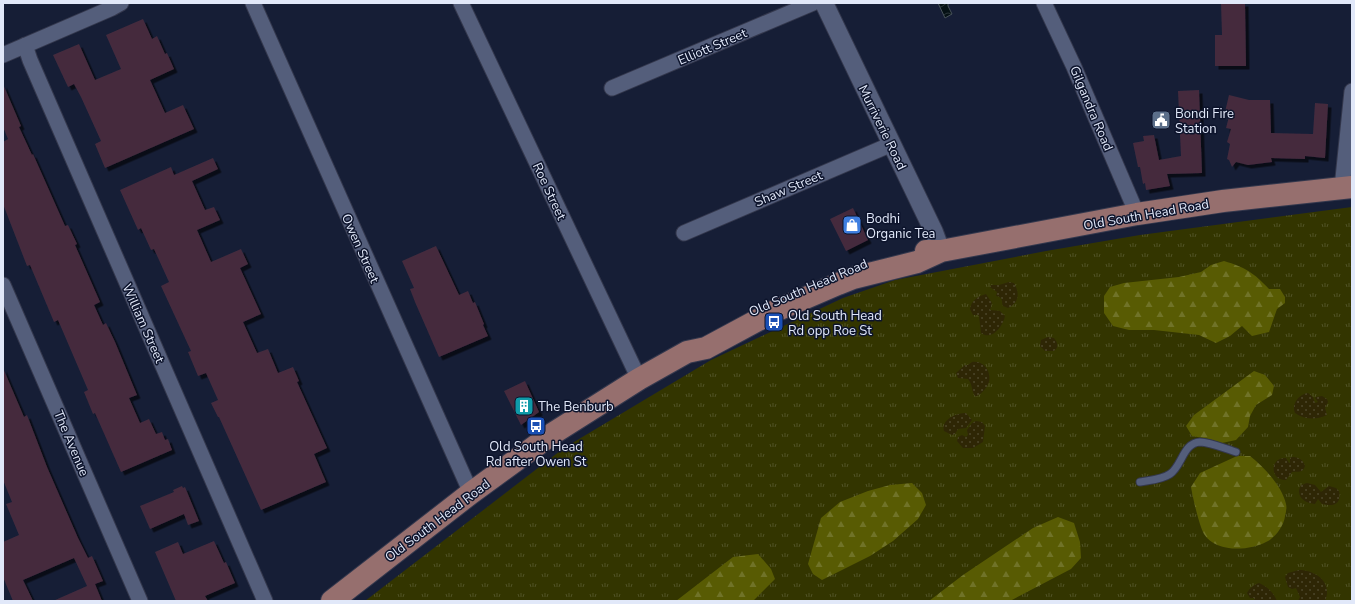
<svg xmlns="http://www.w3.org/2000/svg" width="1355" height="604" viewBox="0 0 1355 604" font-family="'Nunito Sans',sans-serif">
<style>
.grass{fill:url(#grass-tufts)}
.forest{fill:url(#forest-firs)}
.sand{fill:url(#sand-dots)}
.water{fill:url(#water-waves);stroke:#475259}
.building{fill:#442b3e;filter:url(#shadow)}
.lines{fill:none;stroke-linecap:round;stroke-linejoin:round}
.service-casing{stroke:#34384d;stroke-width:9}
.minor-casing{stroke:#34384d;stroke-width:17}
.tertiary-casing{stroke:#34384d;stroke-width:20}
.primary-casing{stroke:#34384d;stroke-width:24}
.service{stroke:#545e7b;stroke-width:7}
.minor{stroke:#545e7b;stroke-width:15}
.tertiary{stroke:#545e7b;stroke-width:18}
.primary{stroke:#966f6e;stroke-width:22}
.labels{text-anchor:middle;stroke-width:3;stroke-linejoin:round;paint-order:stroke}
.street-label{font-size:13px;fill:#e1e8f9;stroke:#0d142c}
.poi-label{font-size:13px;fill:#e1e8f9;stroke:#0d142c;text-anchor:start}
</style>
<defs>
<pattern id="grass-tufts" width="24" height="20" patternUnits="userSpaceOnUse"><rect width="24" height="20" fill="#333500"/><path d="M3 7l-1-3M5 7V3M7 7l1-3M15 17l-1-3M17 17v-4M19 17l1-3" fill="none" stroke="#505226"/></pattern>
<pattern id="forest-firs" width="22" height="20" patternUnits="userSpaceOnUse"><rect width="22" height="20" fill="#585b03"/><path d="M5 1l3.5 6h-7zM16 11l3.5 6h-7z" fill="#707328"/></pattern>
<pattern id="sand-dots" width="8" height="8" patternUnits="userSpaceOnUse"><rect width="8" height="8" fill="#2e2605"/><path d="M2 2h.1M6 6h.1" fill="none" stroke="#4c462a" stroke-width="1.8" stroke-linecap="round"/></pattern>
<pattern id="water-waves" width="16" height="10" patternUnits="userSpaceOnUse"><rect width="16" height="10" fill="#051115"/><path d="M0 5q4-4 8 0t8 0" fill="none" stroke="#293438"/></pattern>
<filter id="shadow"><feDropShadow dx="3.5" dy="3.5" stdDeviation="0" flood-color="#0009"/></filter>
</defs>
<rect width="100%" height="100%" fill="#161e36"/>
<path class="grass" d="M1352,207v394h-987l199,-153 147,-88 132,-62 52,-18 151,-29 94,-16z"/>
<path class="forest" d="M1224,261c21,6 30,12 45,28h11l5,8v6l-8,6 -8,23 -17,4 -10,-10 -12,10 -14,7 -17,-8 -45,-5h-25l-16,-4 -9,-13v-17l6,-9 14,-4 55,-6 22,-5 10,-7z
M1254,371l11,4 9,11 -2,9 -16,10 -6,11 -2,11 -12,13 -14,3 -13,-4 -17,-3 -6,-10 8,-11z
M1237,456h13c14,11 32,30 36,48 1,4 0,8 -1,12 -1,10 -10,22 -19,26 -17,9 -50,11 -62,-8 -5,-9 -11,-36 -13,-47l9,-14z
M912,483l10,10 4,12 -8,14 -25,22 -23,15 -48,24 -9,-6 -5,-10 13,-46 19,-16 28,-11 22,-6z
M1058,517l16,6 6,19 1,16 -10,11 -61,32h-81l34,-26 70,-47z
M758,554l13,15 4,10 -22,22h-77l57,-44z"/>
<path class="sand" d="M1009,282l5,1c6,10 5,20 -6,25l-5,-2c-2,-4 1,-9 -7,-10l1,-4 -7,-5 1,-2h8z
M986,294l6,9 -2,7 10,1 5,5c-2,10 -13,25 -24,17l-2,-17 -1,-1h-5l-3,-6c1,-8 8,-13 16,-15z
M1048,337l6,1c4,5 5,9 0,13h-9l-5,-5 1,-6z
M972,362c15,-2 23,16 13,27 -2,3 -5,5 -8,7h-2c-4,-6 -2,-11 -7,-17l-10,-1 -2,-5 9,-8h3z
M1308,393l5,4 2,6 3,-1 -3,-4 1,-1 6,-1 5,3 1,3 -3,6 2,7c-10,5 -22,5 -32,-2 -4,-9 4,-19 13,-20z
M966,413l6,7 -6,8 -8,1 -3,5 -3,1 -8,-4c-3,-12 13,-18 22,-18z
M976,421l6,1 3,4 -2,16 -10,6h-10l-6,-7 1,-4 4,-2 4,2 2,-2 -1,-5 5,-7z
M1292,457c6,0 11,2 13,9 -3,8 -7,5 -13,6l-6,8c-16,1 -17,-23 0,-22l3,5h1v-5z
M1307,483l8,2 6,7 8,-6 7,2 3,3c3,13 -6,16 -17,13l-4,-5 -3,5c-11,-1 -20,-8 -14,-19z
M1299,570c17,0 34,13 26,31h-27l2,-4 -4,-9 -4,1 -4,-2 -3,-10 3,-4z
M1259,583c9,4 14,9 18,18h-22l-1,-3h-4l-3,-5c3,-5 6,-8 12,-10z"/>
<path class="water" d="M938,3h10v3l4,8 -7,4z"/>
<path class="building" d="M1221,3h24l1,63h-31v-31h7z
M143,19l9,20 5,-3 8,18 2,-1 7,16 -24,11 15,33 18,-8 11,24 -89,39 -10,-24 6,-3 -20,-44 -7,-13 -6,3 -15,-32 26,-11 16,36 26,-11 -15,-34z
M3,84l18,42 -2,1 13,28 1,-1 32,72 3,-1 9,19 -2,1 25,57 -6,3 9,20 3,-2 9,19 22,53 -8,3 11,25 9,-4 7,15 6,-2 3,8 3,-1 4,11 -51,22 -26,-59 -2,1 -9,-22 4,-2 -30,-70 -4,2 -24,-57 -3,1 -24,-62v-62l5,-3 -5,-12z
M1199,90l3,83 -35,1 3,12 -24,4 -1,-7 -2,1 -3,-17h-2l-5,-24 11,-2 -1,-5 11,-1 5,25 22,-4 -3,-65z
M1229,95l20,5h21l1,33 42,1 2,-31 13,1 -3,54 -20,-2v3l-34,-1 1,4 -24,3 -12,-3 -4,5 -3,-7 -2,-1 3,-15 -3,-2 4,-13 -5,-1 4,-15 -5,-1z
M213,158l5,11 -26,12 13,29 9,-3 6,13 -23,10 14,32 30,-13 7,15 -8,4 21,46 -18,8 14,31 11,-4 10,24 15,-6 6,14 -2,1 30,66 -13,6 12,28 -65,28 -42,-93h-1l-7,-14 7,-3 -12,-27 -8,3 -10,-24 3,-1 -30,-65 8,-4 -15,-33 -3,1 -10,-22 -3,2 -18,-40 51,-23 3,8z
M853,208l15,32 -22,11 -16,-32z
M436,246l23,49 9,-4 5,12 2,-1 9,22 -1,1 5,11 -49,21 -24,-55 -5,-13 4,-1 -12,-27z
M3,368l21,49 3,-2 20,52 31,71 10,20 4,-2 11,25 -8,3 7,17h-49l34,-15 -13,-28 -51,22 10,21h-20l-10,-24v-35l16,-7 -13,-31 6,-2 -9,-22z
M525,381l14,31 -18,13 -17,-34z
M182,486l1,2 2,-1 14,34 -11,4 -4,-11 -34,15 -10,-23 34,-14 -1,-2z
M214,541l10,22 2,-1 9,21 -30,13 3,5h-32l-21,-49 23,-10 5,12z"/>
<g class="lines">
<defs>
<path id="service" d="M1140,482c10,-2 21,-2 30,-8 12,-8 13,-31 30,-32 10,0 26,7 36,10"/>
<path id="minor" d="M253,3l218,490
M461,3l178,376
M1044,3l30,64 63,147
M25,45l5,15 235,541
M3,55l109,-47 9,-5
M612,88l201,-85
M1342,188l10,-97
M684,233l208,-89
M3,285l137,316"/>
<path id="tertiary" d="M824,3l110,229 7,19"/>
<path id="primary" d="M926,251h15l196,-37 86,-13 129,-14
M332,601l139,-108 81,-59 87,-55 48,-27 19,-4 67,-36 65,-28 15,-6 64,-16 24,-11"/>
</defs>
<use href="#service" class="service-casing"/>
<use href="#minor" class="minor-casing"/>
<use href="#tertiary" class="tertiary-casing"/>
<use href="#primary" class="primary-casing"/>
<use href="#service" class="service"/>
<use href="#minor" class="minor"/>
<use href="#tertiary" class="tertiary"/>
<use href="#primary" class="primary"/>
</g>
<defs>
<symbol id="civic-square" viewBox="-11 -11 22 22"><rect x="-9" y="-9" width="18" height="18" rx="4" fill="#5c6f8a" stroke="#0d142c"/><path d="M-.6-6.5H3V-4.5H.6V-3L4-1V1h2V6H-6V1h2V-1L-.6-3ZM-1.2 2.5V6h2.4V2.5Z" fill="#fff"/></symbol>
<symbol id="shop-square" viewBox="-11 -11 22 22"><rect x="-9" y="-9" width="18" height="18" rx="4" fill="#3f7fe0" stroke="#0d142c"/><path d="M-5-2.5h2.3a2.7 3.5 0 0 1 5.4 0H5L5.5 6h-11ZM-1.5-2.5h3a1.5 2.3 0 0 0-3 0Z" fill="#fff"/></symbol>
<symbol id="bus-square" viewBox="-11 -11 22 22"><rect x="-9" y="-9" width="18" height="18" rx="4" fill="#1a4fb4" stroke="#0d142c"/><path d="M-5-6H5V4H4V6H2V4H-2V6H-4V4H-5ZM-3.5-4V0h7V-4ZM-3.5 1.2v1.5H-2V1.2ZM2 1.2v1.5H3.5V1.2Z" fill="#fff"/></symbol>
<symbol id="building-square" viewBox="-11 -11 22 22"><rect x="-9" y="-9" width="18" height="18" rx="4" fill="#0f9aa8" stroke="#0d142c"/><path d="M-4-6H4V6H1V3H-1V6H-4ZM-2.5-4.3h1.7v1.8h-1.7ZM.8-4.3h1.7v1.8H.8ZM-2.5-1h1.7V.8h-1.7ZM.8-1h1.7V.8H.8Z" fill="#fff"/></symbol>
</defs>
<g fill-rule="evenodd">
<use href="#civic-square" x="1150" y="109" width="22" height="22"/>
<use href="#shop-square" x="841" y="214" width="22" height="22"/>
<use href="#bus-square" x="763" y="311" width="22" height="22"/>
<use href="#building-square" x="513" y="395" width="22" height="22"/>
<use href="#bus-square" x="525" y="415" width="22" height="22"/>
</g>
<g class="labels">
<g class="street-label">
<text transform="translate(712 46) rotate(-23)" y="5">Elliott Street</text>
<text transform="translate(1092 108) rotate(67)" y="5">Gilgandra Road</text>
<text transform="translate(883 127) rotate(64)" y="5">Murriverie Road</text>
<text transform="translate(788 188) rotate(-23)" y="5">Shaw Street</text>
<text transform="translate(550 191) rotate(65)" y="5">Roe Street</text>
<text transform="translate(1146 214) rotate(-10)" y="5">Old South Head Road</text>
<text transform="translate(361 248) rotate(66)" y="5">Owen Street</text>
<text transform="translate(808 287) rotate(-23)" y="5">Old South Head Road</text>
<text transform="translate(144 323) rotate(66)" y="5">William Street</text>
<text transform="translate(72 443) rotate(67)" y="5">The Avenue</text>
<text transform="translate(437 520) rotate(-37)" y="5">Old South Head Road</text>
</g>
<g class="poi-label">
<text x="1175" y="118">Bondi Fire<tspan x="1175" dy="15">Station</tspan></text>
<text x="866" y="223">Bodhi<tspan x="866" dy="15">Organic Tea</tspan></text>
<text x="788" y="320">Old South Head<tspan x="788" dy="15">Rd opp Roe St</tspan></text>
<text x="538" y="411">The Benburb</text>
<text x="536" y="451" text-anchor="middle">Old South Head<tspan x="536" dy="15">Rd after Owen St</tspan></text>
</g>
</g>
<rect width="1355" height="604" fill="none" stroke="#e1e8f9" stroke-width="8"/>
</svg>
